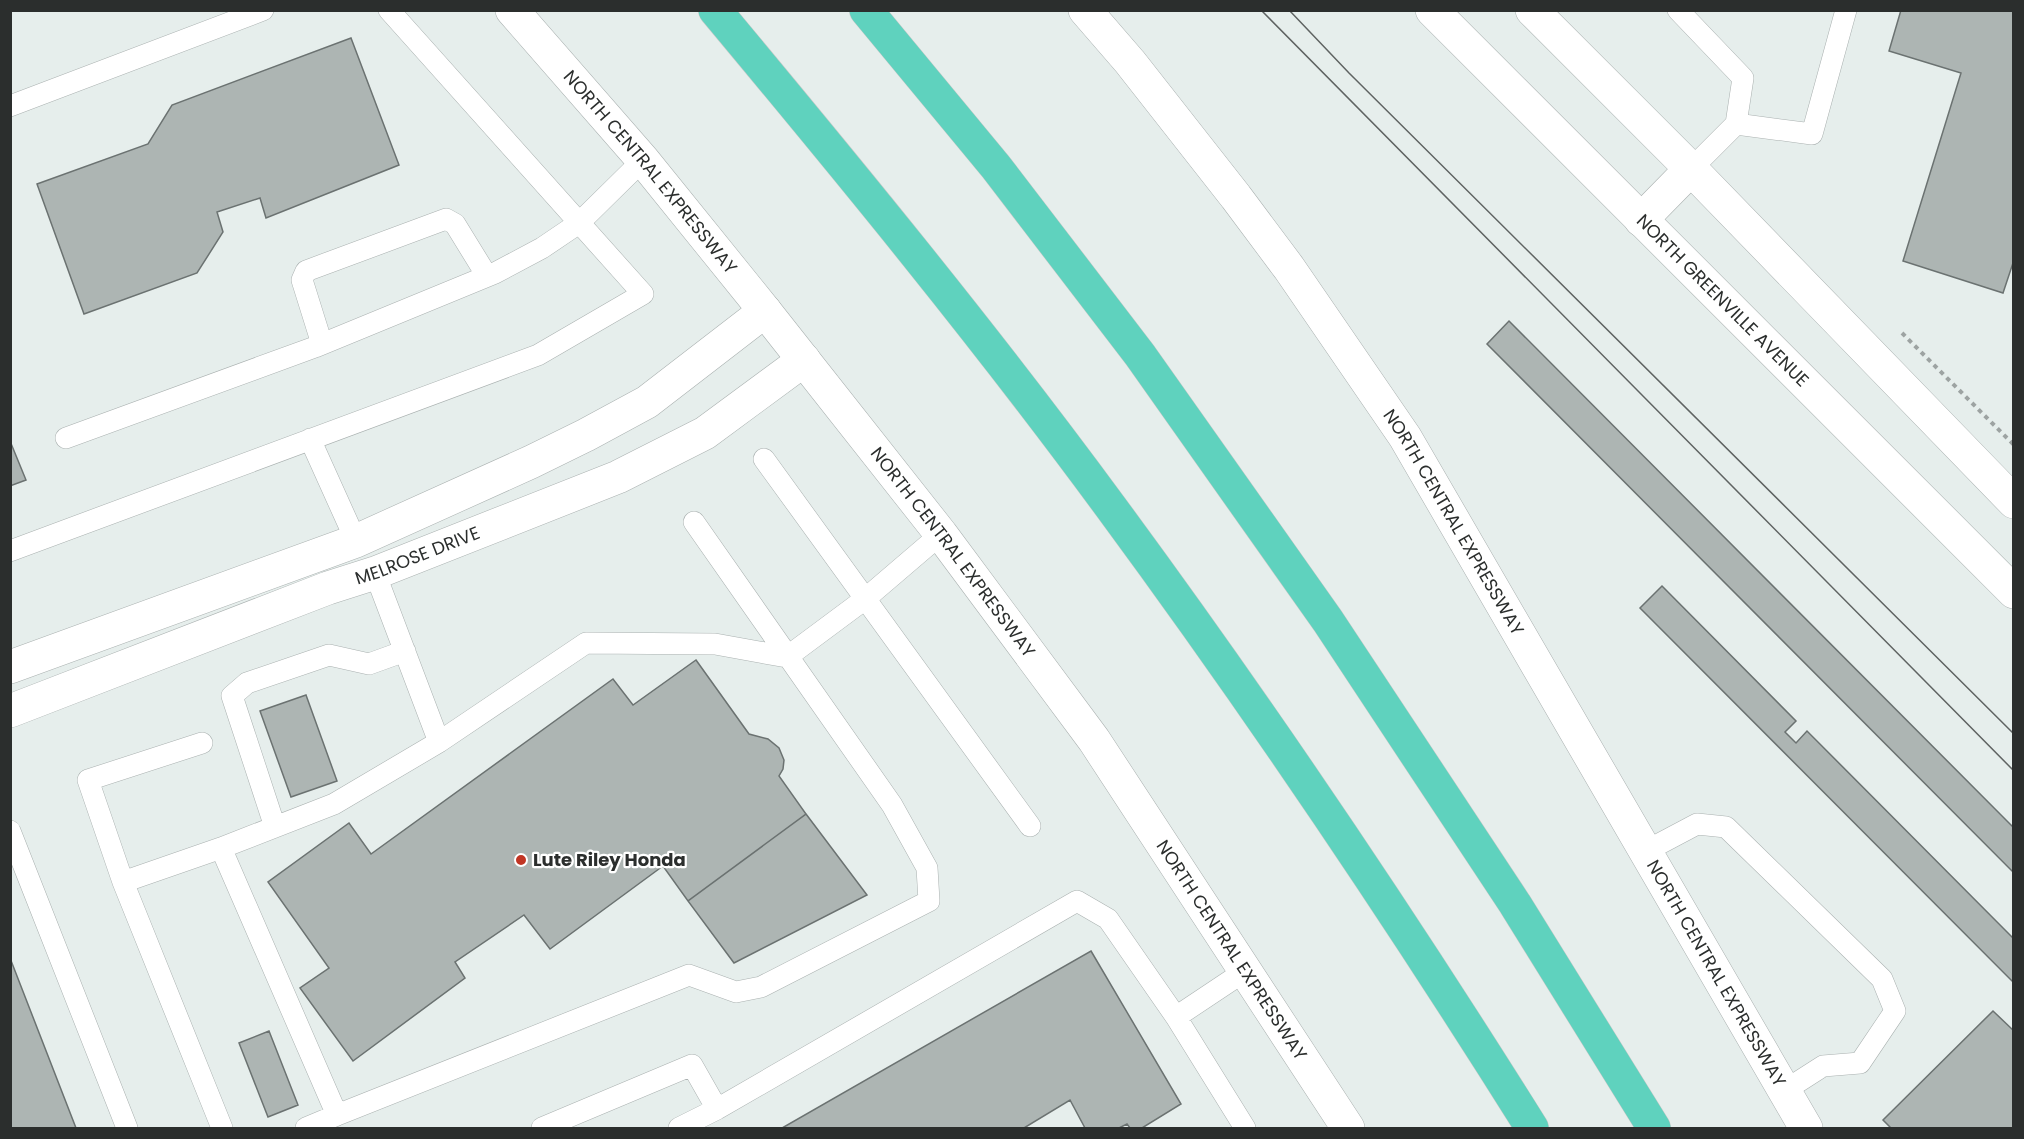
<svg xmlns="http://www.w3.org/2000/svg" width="2024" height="1139" viewBox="0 0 2024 1139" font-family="Poppins,sans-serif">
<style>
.building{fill:#adb5b3;stroke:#6b7271;stroke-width:1.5}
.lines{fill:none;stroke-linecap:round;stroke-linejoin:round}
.lane-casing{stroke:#aab1b0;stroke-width:22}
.secondary-casing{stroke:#aab1b0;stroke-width:34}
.highway-casing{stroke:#c8c9c8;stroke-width:34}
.path{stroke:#9da3a2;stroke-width:4;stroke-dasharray:4.5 4.5;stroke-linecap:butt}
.lane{stroke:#fff;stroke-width:21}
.secondary{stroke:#fff;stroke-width:33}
.highway{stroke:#5fd2be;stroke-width:33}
.tram{stroke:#5f6362;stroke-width:1.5}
.poi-dot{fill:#c13524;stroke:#fff;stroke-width:2}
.labels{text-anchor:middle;stroke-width:4.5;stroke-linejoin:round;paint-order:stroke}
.street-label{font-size:18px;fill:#2b2e2d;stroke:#fff}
.poi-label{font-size:18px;font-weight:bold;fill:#2b2e2d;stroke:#fff;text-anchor:start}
</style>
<rect width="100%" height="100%" fill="#e6eeec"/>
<path class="building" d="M1901,10h113v250l-11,33 -100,-32 58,-188 -72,-22z
M351,38l48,127 -133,53 -6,-20 -43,14 6,20 -26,41 -113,41 -47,-130 111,-40 24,-39z
M1509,321l505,507v45l-527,-529z
M10,441l16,39 -16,6z
M1662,586l134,135 -11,11 11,11 11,-12 207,208v44l-374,-375z
M696,660l53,74 19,5 11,9 5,12 -1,9 -4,7 27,38 -118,87 -25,-35 -113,83 -26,-34 -69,47 10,16 -112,83 -53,-73 29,-20 -61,-86 81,-59 22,31 242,-175 20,26z
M306,695l31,86 -46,16 -31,-86z
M806,814l61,81 -133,68 -46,-62z
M1091,951l90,153 -39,24h-12l-3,-4 -8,4h-34l-15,-28 -46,28h-242z
M10,958l66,170h-66z
M1993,1011l21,20v97h-123l-8,-8z
M269,1031l29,74 -30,12 -29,-74z"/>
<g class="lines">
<defs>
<path id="lane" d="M1678,10l65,68 -7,46 -45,45
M10,106l253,-96
M1736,124l76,10 34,-124
M322,344l-20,-64 4,-9 140,-52 9,5 32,52
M66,438l249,-91 180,-74 47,-25 37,-25 64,-63
M310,439l46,102
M764,459l266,367
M10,551l528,-196 105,-61 -254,-284
M375,573l64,169 147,-99 129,1 72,13 78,-58 76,-65
M439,742l-105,62 -113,44 116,267 352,-140 47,17 25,-5 168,-86 -2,-33 -35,-63 -198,-283
M275,827l-43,-131 15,-13 82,-28 40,9 36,-13
M10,831l117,297
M221,848l-98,34 99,246
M1646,851l51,-27 29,3 156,152 13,32 -35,52 -37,3 -39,25
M123,882l-35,-102 114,-37
M1176,1017l69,-46
M306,1128l31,-13
M542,1128l150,-63 25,44 360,-208 31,18 68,98 69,111
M679,1128l38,-19"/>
<g id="secondary">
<path id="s1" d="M512,10l131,150 122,151 176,223 153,206 254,388"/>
<path id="s2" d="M1085,10l45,52 106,135 53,71 116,169 401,691"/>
<path id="s3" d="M1432,10l582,582"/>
<path d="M1532,10l159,159 323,333"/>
<path d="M1641,220l50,-51"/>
<path d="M10,667l346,-126 175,-79 55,-27 61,-33 118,-91"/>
<path id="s4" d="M10,711l318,-123 47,-15 243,-96 87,-44 99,-73"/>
</g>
<path id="highway" d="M715,10c136,163 270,326 395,496 149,202 289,410 422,622
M866,10l130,157 144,188 188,266 187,283 139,224"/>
</defs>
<use href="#lane" class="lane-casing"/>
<use href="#secondary" class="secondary-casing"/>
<use href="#highway" class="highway-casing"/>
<path class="path" d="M1902,333l112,112"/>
<use href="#lane" class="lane"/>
<use href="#secondary" class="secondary"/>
<use href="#highway" class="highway"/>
<path class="tram" d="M1261,10l753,761
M1289,10l60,63 665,661"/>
</g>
<circle class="poi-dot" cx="521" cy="860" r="6"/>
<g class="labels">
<g class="street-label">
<text dy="6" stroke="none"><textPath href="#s1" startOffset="213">NORTH CENTRAL EXPRESSWAY</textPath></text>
<text dy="6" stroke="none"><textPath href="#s3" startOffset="411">NORTH GREENVILLE AVENUE</textPath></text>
<text dy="6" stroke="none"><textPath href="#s2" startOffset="632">NORTH CENTRAL EXPRESSWAY</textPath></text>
<text dy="6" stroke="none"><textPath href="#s1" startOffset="699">NORTH CENTRAL EXPRESSWAY</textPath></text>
<text dy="6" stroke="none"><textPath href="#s4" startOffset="436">MELROSE DRIVE</textPath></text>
<text dy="6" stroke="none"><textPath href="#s1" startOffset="1185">NORTH CENTRAL EXPRESSWAY</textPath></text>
<text dy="6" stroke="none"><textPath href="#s2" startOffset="1154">NORTH CENTRAL EXPRESSWAY</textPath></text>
</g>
<g class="poi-label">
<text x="533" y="866">Lute Riley Honda</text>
</g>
</g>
<rect width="2024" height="1139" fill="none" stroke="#2b2e2d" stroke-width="24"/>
</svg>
